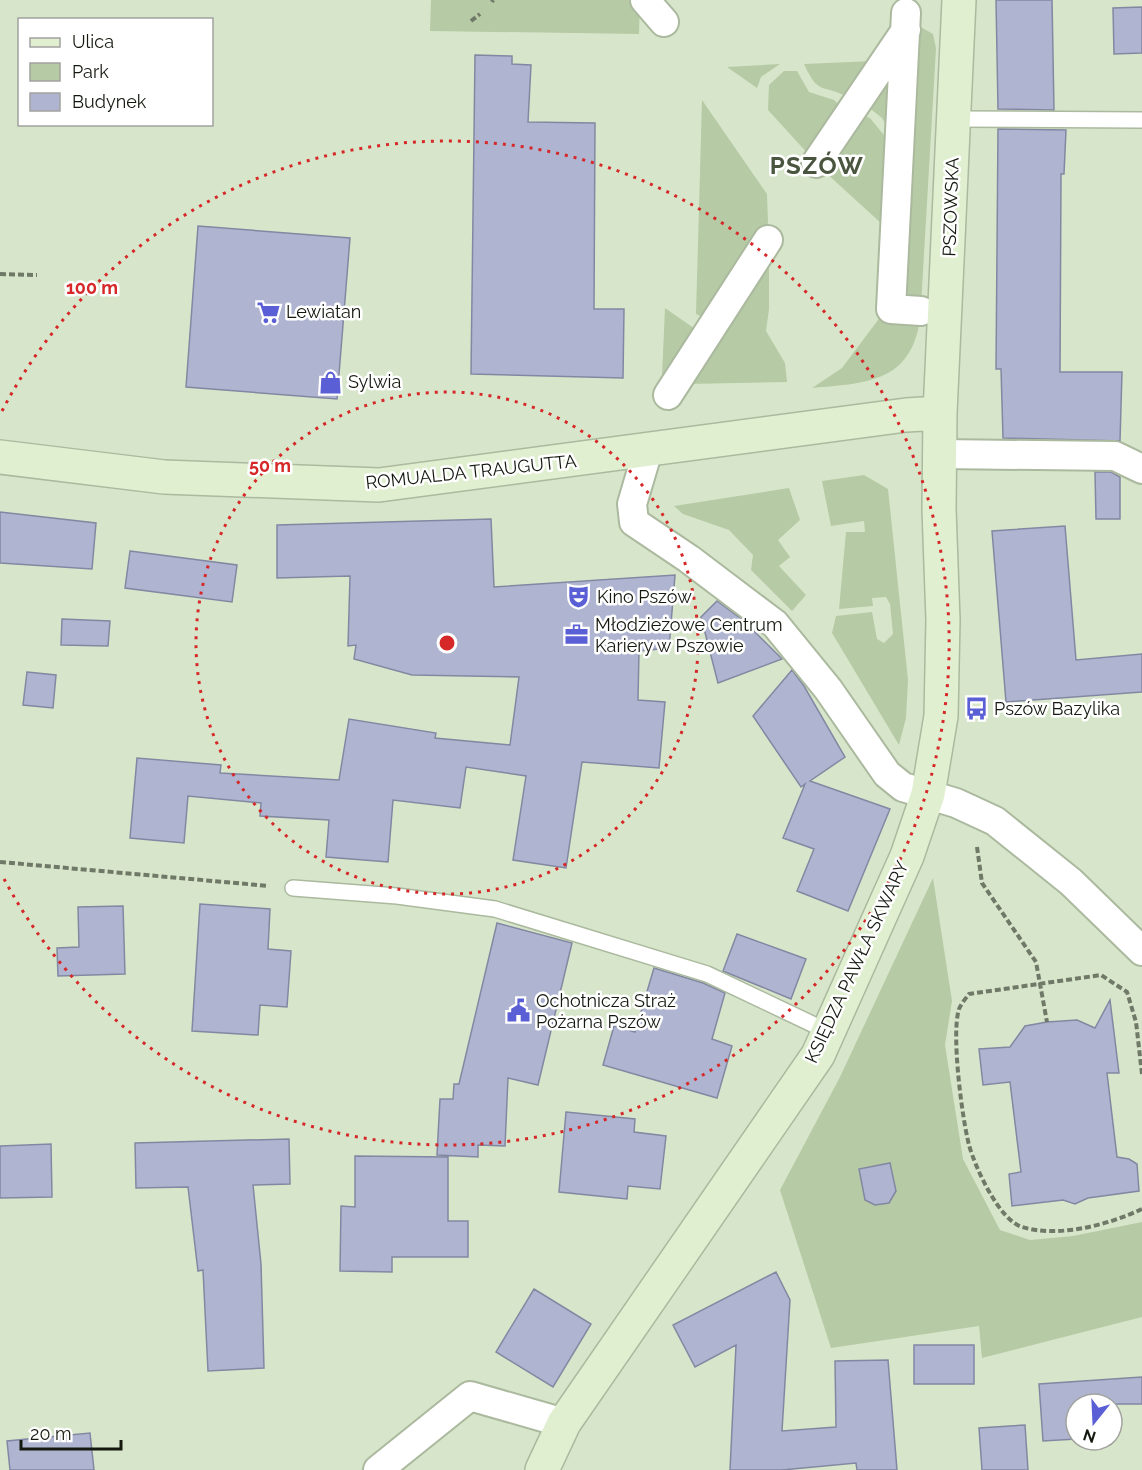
<svg xmlns="http://www.w3.org/2000/svg" width="1142" height="1470" viewBox="0 0 1142 1470" font-family="Raleway,sans-serif">
<style>
.green{fill:#b6caa5}
.building{fill:#afb4d0;stroke:#8388a2;stroke-width:1.5}
.lines{fill:none;stroke-linecap:round;stroke-linejoin:round}
.lane-casing{stroke:#abb99e;stroke-width:18}
.street-casing{stroke:#abb99e;stroke-width:32}
.secondary-casing{stroke:#abb99e;stroke-width:36}
.path{stroke:#707967;stroke-width:4;stroke-dasharray:6 3;stroke-linecap:butt}
.lane{stroke:#fff;stroke-width:15}
.street{stroke:#fff;stroke-width:28}
.secondary{stroke:#e0efd0;stroke-width:33}
.ring{fill:none;stroke:#d62828;stroke-width:3;stroke-dasharray:3 6}
.labels{text-anchor:middle;stroke-width:5;stroke-linejoin:round;paint-order:stroke}
.street-label{font-size:18px;fill:#14190f;stroke:#fff}
.poi-label{font-size:18px;fill:#14190f;stroke:#fff;text-anchor:start}
.district-label{font-size:24px;font-weight:bold;letter-spacing:1.5px;fill:#49553e;stroke:#fff}
.centre{fill:#d62828;stroke:#fff;stroke-width:3}
.ring-label{font-size:18px;text-anchor:middle;font-weight:bold;fill:#d62828;stroke:#fff;stroke-width:5;stroke-linejoin:round;paint-order:stroke}
</style>
<rect width="100%" height="100%" fill="#d7e6ca"/>
<path class="green" d="M431,0h209l-1,34 -209,-3z
M917,25l16,9 3,14 -15,258 -21,-11z
M900,56l-8,79 -10,-17 -15,-12z
M873,61l-24,37c-26,-15 -30,-1 -45,-34z
M780,64l-19,13 -4,11 -30,-21z
M784,71h13l12,21 25,8 8,8 -32,48 -42,-46 1,-25z
M702,100l65,94 1,29 -61,96 -11,-5z
M860,114l10,4 22,27 -9,80 -59,-54z
M769,255v54l-3,22 19,32 2,19 -102,2z
M665,308l33,23 -29,45h-7z
M881,316l39,4c-10,63 -54,63 -108,68l30,-20z
M864,475l24,14 20,191 -2,38 -7,27 -67,-112 4,-17 36,-4 5,27 7,4 9,-9 -3,-30 -4,-7 -14,1 1,8 -34,3 7,-77h19l-1,-11 -33,5 -9,-45z
M789,488l11,32 -22,20 12,17 -11,9 27,29 -14,16 -41,-41 2,-15 -24,-25 -46,-16 -9,-8z
M933,878l19,123 -7,44 18,114 37,71 30,10 43,-4 69,-14v95l-160,41 -3,-32 -148,22 -51,-158 60,-113z"/>
<path class="building" d="M996,0h56l2,110 -56,-1z
M1142,7v46l-28,1 -1,-46z
M475,55l37,1v8l19,1 -3,57 67,1 -1,186h30l-1,69 -152,-4z
M998,129l68,1 -2,44h-3l-1,198h62l-2,69 -117,-3 -2,-69h-5z
M198,226l152,12 -13,161 -151,-12z
M1095,472h16l9,5v42h-24z
M0,512l96,11 -4,46 -92,-6z
M491,519l3,68 181,-12 -6,73 -30,3 -1,49 27,2 -6,66 -77,-6 -16,106 -53,-8 13,-84 -60,-9 -6,41 -67,-8 -5,62 -62,-5 3,-37 -69,-4 1,-13 -73,-7 -4,47 -54,-5 7,-80 84,7 -1,8 119,7 10,-61 87,14 -1,5 75,7 9,-68 -107,-2 -58,-16 2,-14 -8,1 2,-70 -73,2v-53z
M1065,526l11,134 66,-6v38l-136,10 -14,-171z
M130,551l107,14 -5,37 -107,-14z
M717,601l27,20 38,38 -64,24 -17,-66z
M62,619l48,2 -2,25 -47,-1z
M792,670l12,16 41,71 -35,24 80,28 -42,102 -51,-20 17,-42 -31,-11 22,-54 -4,3 -48,-71z
M27,672l29,3 -3,33 -30,-3z
M200,904l70,5 -2,40 23,2 -4,56 -27,-2 -2,30 -66,-4z
M123,906l2,68 -67,2 -1,-28 22,-1 -1,-40z
M497,923l75,20 -34,142 -30,-7 -3,68 -27,-1v12l-41,-2 3,-56h13l1,-15h5z
M737,934l69,25 -15,40 -68,-28z
M654,968l49,15 22,10 -13,46 20,7 -15,52 -114,-33 11,-39 21,6z
M1110,1000l9,73h-12l10,84 12,2 8,5 2,27 -51,7 -13,6 -12,-4 -51,6 -3,-32 12,-2 -11,-90 -27,3 -4,-36 31,-2 15,-21 22,-4 30,-2 18,8z
M566,1112l69,7 -1,13 32,4 -6,53 -32,-3 -1,13 -68,-7z
M289,1139l1,45 -37,1 8,79 3,104 -56,3 -5,-101 -5,1 -10,-84 -52,1 -1,-45z
M51,1144l1,53 -52,1v-52z
M355,1156l93,1v64h20v36h-76v15l-52,-1 1,-65 14,1z
M890,1163l6,28 -7,12 -14,2 -10,-5 -6,-31z
M776,1272l14,28 -8,131 54,-4 -1,-66 53,-1 9,110h-40l-1,-7 -74,7h-52l6,-125 -41,22 -22,-42z
M534,1289l57,35 -38,63 -57,-35z
M914,1345h60v39h-60z
M1142,1377v27h-66v35l-33,2 -4,-57z
M1025,1425l3,45h-46l-3,-42z
M90,1433l4,37h-84l-3,-29z"/>
<g class="lines">
<defs>
<path id="lane" d="M954,119l188,1
M293,888l104,8 98,13 212,65 122,58"/>
<path id="street" d="M645,0l19,22
M906,13l-15,296 30,2
M816,163l90,-133
M668,395l100,-155
M648,450l-16,54 2,18 55,37 86,65 53,65 59,85 16,13 53,16 39,18 76,61 71,69
M940,454l175,2 27,13
M378,1470l92,-74 94,27"/>
<path id="secondary" d="M0,457l164,20 215,8 527,-70 34,-2
M542,1470l22,-47 254,-368 89,-199 21,-62 13,-78 2,-96 -4,-111 1,-96 19,-413"/>
</defs>
<use href="#lane" class="lane-casing"/>
<use href="#street" class="street-casing"/>
<use href="#secondary" class="secondary-casing"/>
<path class="path" d="M492,2l1,-2
M471,21l9,-7
M0,274l37,1
M977,847l5,36 54,79 11,60
M0,862l269,24
M1142,1074l-6,-52 -9,-30 -26,-17 -132,19c-3,4 -8,10 -10,15 -8,25 3,109 10,136 6,22 30,75 53,82 37,11 86,-2 120,-18"/>
<use href="#lane" class="lane"/>
<use href="#street" class="street"/>
<use href="#secondary" class="secondary"/>
</g>
<g class="ring">
<circle cx="447" cy="643" r="251"/>
<path d="M2 411A502 502 0 1 1 2 875"/>
</g>
<defs>
<symbol id="supermarket-bare" viewBox="-9 -9 18 18"><path d="M-6-5.5h2.5l.6 2H6L4.5 2H-2.5L-4.4-4H-6ZM-1.5 3.2a1.3 1.3 0 1 0 .1 0ZM3 3.2a1.3 1.3 0 1 0 .1 0Z" fill="#5b5fd6" stroke="#fff" stroke-width="2.5" paint-order="stroke"/></symbol>
<symbol id="shop-bare" viewBox="-9 -9 18 18"><path d="M-5-2.5h2.3a2.7 3.5 0 0 1 5.4 0H5L5.5 6h-11ZM-1.5-2.5h3a1.5 2.3 0 0 0-3 0Z" fill="#5b5fd6" stroke="#fff" stroke-width="2.5" paint-order="stroke"/></symbol>
<symbol id="theatre-bare" viewBox="-9 -9 18 18"><path d="M-5-5.5Q0-4 5-5.5V0Q5 5 0 6Q-5 5-5 0ZM-3.3-2.5H-1v1.5H-3.3ZM1-2.5H3.3v1.5H1ZM-2.8 1Q0 5.5 2.8 1Z" fill="#5b5fd6" stroke="#fff" stroke-width="2.5" paint-order="stroke"/></symbol>
<symbol id="office-bare" viewBox="-9 -9 18 18"><path d="M-6-3h4V-5.5h4V-3h4V5H-6ZM-1-4.5V-3h2v-1.5ZM-6 0V1H6V0Z" fill="#5b5fd6" stroke="#fff" stroke-width="2.5" paint-order="stroke"/></symbol>
<symbol id="bus-bare" viewBox="-9 -9 18 18"><path d="M-5-6H5V4H4V6H2V4H-2V6H-4V4H-5ZM-3.5-4V0h7V-4ZM-3.5 1.2v1.5H-2V1.2ZM2 1.2v1.5H3.5V1.2Z" fill="#5b5fd6" stroke="#fff" stroke-width="2.5" paint-order="stroke"/></symbol>
<symbol id="civic-bare" viewBox="-9 -9 18 18"><path d="M-.6-6.5H3V-4.5H.6V-3L4-1V1h2V6H-6V1h2V-1L-.6-3ZM-1.2 2.5V6h2.4V2.5Z" fill="#5b5fd6" stroke="#fff" stroke-width="2.5" paint-order="stroke"/></symbol>
</defs>
<g fill-rule="evenodd">
<use href="#supermarket-bare" x="252" y="296" width="33" height="33"/>
<use href="#shop-bare" x="314" y="366" width="33" height="33"/>
<use href="#theatre-bare" x="562" y="580" width="33" height="33"/>
<use href="#office-bare" x="560" y="618" width="33" height="33"/>
<use href="#bus-bare" x="960" y="692" width="33" height="33"/>
<use href="#civic-bare" x="502" y="994" width="33" height="33"/>
</g>
<g class="labels">
<g class="street-label">
<text transform="translate(951 207) rotate(-88)" y="6">PSZOWSKA</text>
<text transform="translate(471 472) rotate(-6)" y="6">ROMUALDA TRAUGUTTA</text>
<text transform="translate(857 962) rotate(-65)" y="6">KSIĘDZA PAWŁA SKWARY</text>
</g>
<g class="poi-label">
<text x="286" y="318">Lewiatan</text>
<text x="348" y="388">Sylwia</text>
<text x="597" y="603">Kino Pszów</text>
<text x="595" y="631">Młodzieżowe Centrum<tspan x="595" dy="21">Kariery w Pszowie</tspan></text>
<text x="994" y="715">Pszów Bazylika</text>
<text x="536" y="1007">Ochotnicza Straż<tspan x="536" dy="21">Pożarna Pszów</tspan></text>
</g>
<g class="district-label">
<text x="817" y="174">PSZÓW</text>
</g>
</g>
<circle cx="447" cy="643" r="9" class="centre"/>
<g class="ring-label">
<text x="92" y="294">100 m</text>
<text x="270" y="472">50 m</text>
</g>
<rect x="18" y="18" width="195" height="108" fill="#ffffff" stroke="#a1a39f" stroke-width="1.5"/>
<rect x="30" y="38" width="30" height="9" fill="#e0efd0" stroke="#a1a39f" stroke-width="1.5"/>
<text x="72" y="48" font-size="18" fill="#14190f">Ulica</text>
<rect x="30" y="63" width="30" height="18" fill="#b6caa5" stroke="#a1a39f" stroke-width="1.5"/>
<text x="72" y="78" font-size="18" fill="#14190f">Park</text>
<rect x="30" y="93" width="30" height="18" fill="#afb4d0" stroke="#a1a39f" stroke-width="1.5"/>
<text x="72" y="108" font-size="18" fill="#14190f">Budynek</text>
<g transform="translate(1094 1422) rotate(198)"><circle r="28" fill="#ffffff" stroke="#a1a39f" stroke-width="1.5"/>
<path d="M0-4.5L10 22L0 15L-10 22Z" fill="#5b5fd6"/>
<text y="-9" font-size="16" font-weight="bold" text-anchor="middle" fill="#14190f">N</text>
</g>
<path d="M21 1440v9h100v-9" fill="none" stroke="#14190f" stroke-width="3"/>
<text x="30" y="1440" font-size="18" fill="#14190f" stroke="#ffffff" stroke-width="4.5" paint-order="stroke">20 m</text>
</svg>
